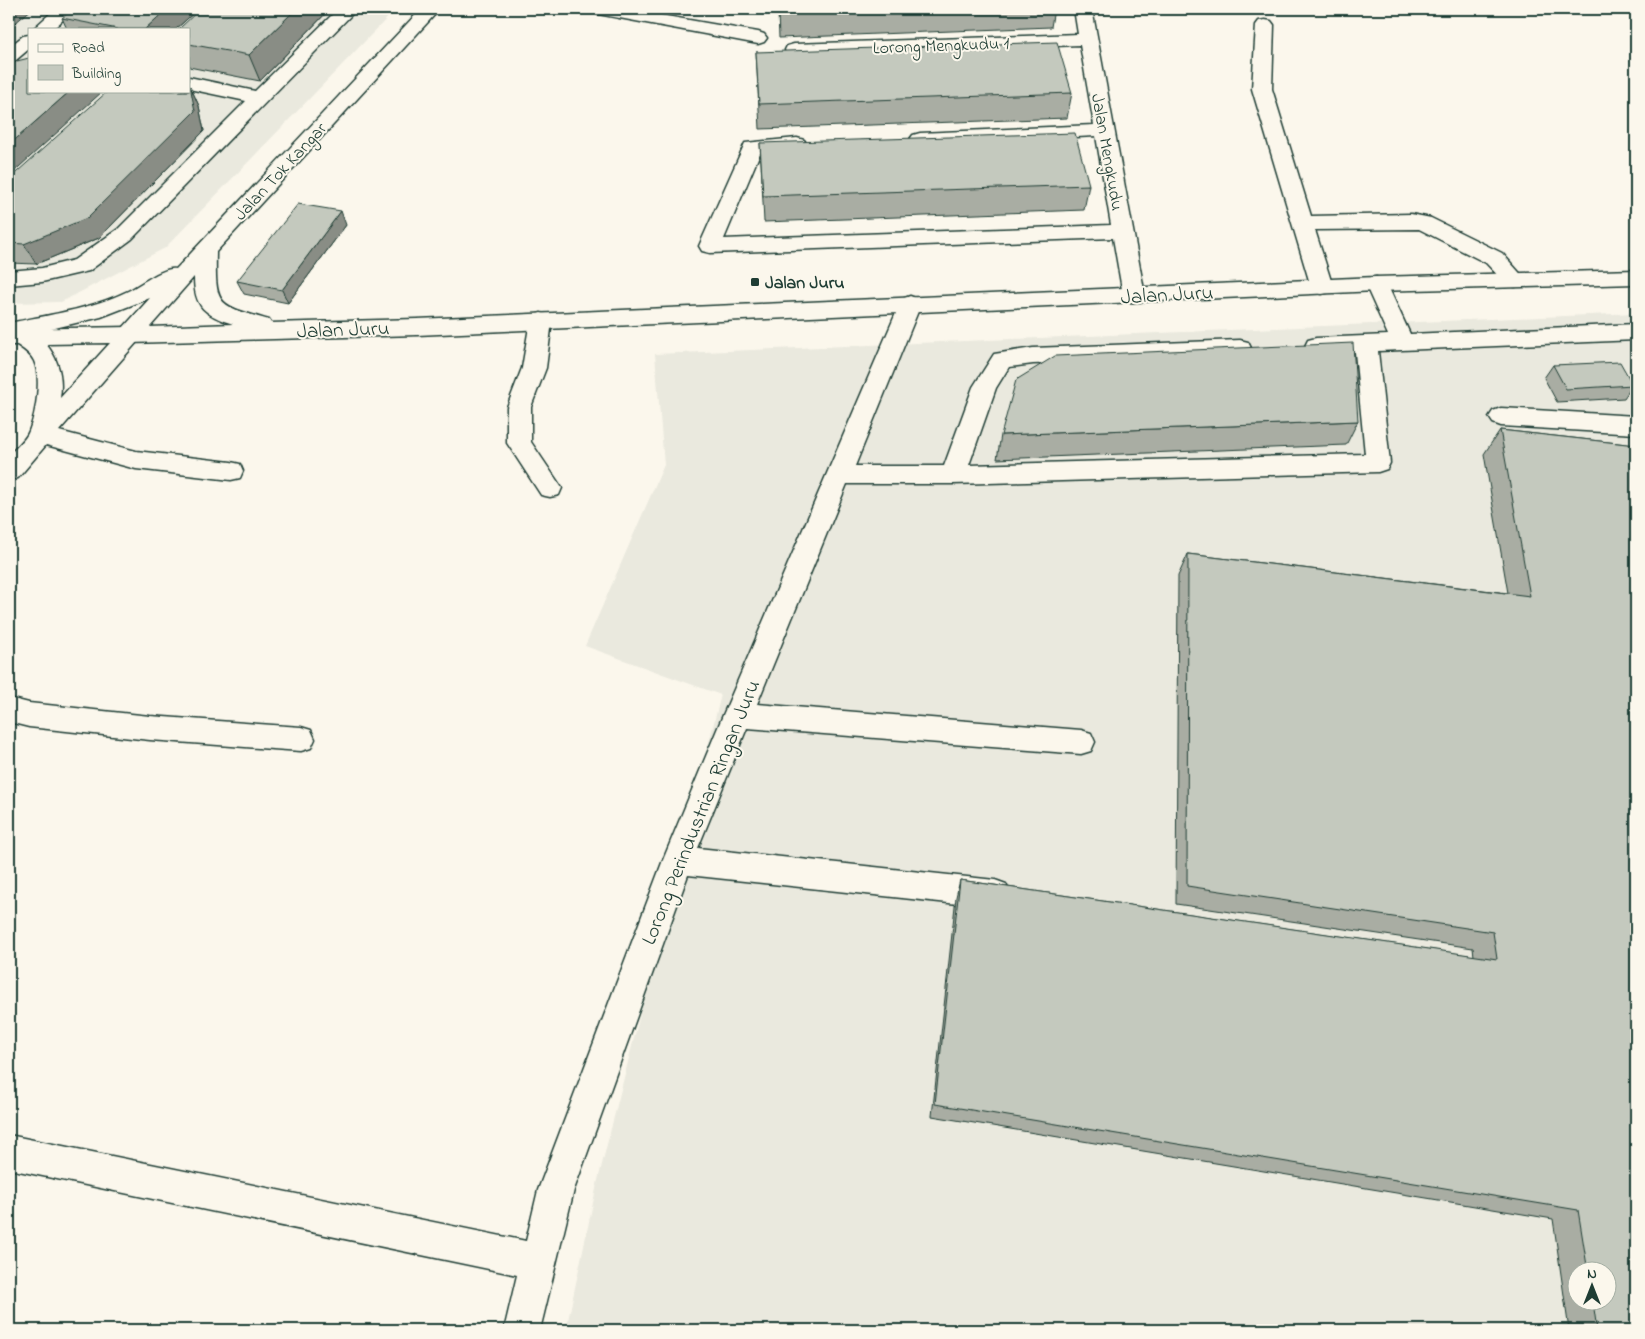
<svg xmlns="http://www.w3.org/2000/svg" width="1645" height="1339" viewBox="0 0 1645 1339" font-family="'Indie Flower',sans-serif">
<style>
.built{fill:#eae9de;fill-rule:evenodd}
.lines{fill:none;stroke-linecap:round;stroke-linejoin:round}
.minor-casing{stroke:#1f3d34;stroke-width:3}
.major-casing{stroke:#1f3d34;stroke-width:3}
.minor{fill:#fbf7ec;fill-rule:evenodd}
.major{fill:#fbf7ec;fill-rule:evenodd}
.wall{fill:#a9ada3;stroke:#1f3d34;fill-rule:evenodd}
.shaded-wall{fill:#898d85;stroke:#1f3d34}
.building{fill:#c4c9be;stroke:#1f3d34}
.poi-dot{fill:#1f3d34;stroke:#fbf7ec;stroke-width:2}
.labels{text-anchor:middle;stroke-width:4;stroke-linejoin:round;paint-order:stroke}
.far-street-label{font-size:18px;fill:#1f3d34;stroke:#fbf7ec}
.far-poi-label{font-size:18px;font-weight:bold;fill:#1f3d34;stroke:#fbf7ec;text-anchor:start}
.street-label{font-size:21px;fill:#1f3d34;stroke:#fbf7ec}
</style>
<rect width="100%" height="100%" fill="#fbf7ec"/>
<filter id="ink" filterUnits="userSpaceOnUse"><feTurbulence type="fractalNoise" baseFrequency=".02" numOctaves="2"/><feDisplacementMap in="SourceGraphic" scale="10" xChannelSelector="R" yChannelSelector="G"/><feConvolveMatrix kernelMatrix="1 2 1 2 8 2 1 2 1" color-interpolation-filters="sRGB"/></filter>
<g filter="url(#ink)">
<path class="built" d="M9,9h387l-231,239 -104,54 -52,1zM29,29h160v62h-160z
M1636,313v1017h-1070l31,-146 124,-489 -136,-49 79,-181 -9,-111zM1578,1272h30v30h-30z"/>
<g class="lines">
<defs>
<path id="minor" d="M55,9h20l-22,20h-20z
M338,9h19l-225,230 -43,32 -47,11 -33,3v-14l33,-3 32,-8 44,-31 128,-128 -57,-12v-12l66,14z
M589,9h37l132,23 6,2 3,4 -3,4 -6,2 -160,-30 -6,-1z
M1074,9h18l53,286 -3,5 -8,2 -8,-2 -3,-5 -10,-57 -403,15 -8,-2 -3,-5 46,-103 52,-5 7,2 3,4 -3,4 -44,5 -36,86 387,-14 -15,-89 -176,9 -7,-2 -3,-4 3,-4 7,-2 174,-8 -14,-80 -286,11 -7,-2 -2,-4 2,-4 7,-2 284,-10z
M1265,20l6,1 3,4 -2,64 39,127 100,-2 20,4 71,35 24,27 -3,5 -8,2 -8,-2 -21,-22 -67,-34 -104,1 18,57 -3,5 -8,2 -8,-2 -3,-5 -59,-198 4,-64 3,-4z
M29,35v14l-13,11 -7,2v-15l14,-11z
M1376,277l8,2 3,5 23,50 226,-10v16l-258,11 12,112 -3,6 -9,3 -425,12h-106l-90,220 324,26 10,3 4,9 -4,9 -10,3 -334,-26 -49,120 297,32 11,4 4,10 -4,10 -11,4 -307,-33 -114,315 -34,140h-36l13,-55 -508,-106v-34l517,106 12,-51 125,-330 60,-145 179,-416 8,-3 8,3 3,5 -66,162h89l29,-79 21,-33 39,-6 207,-8 8,2 3,6 -3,6 -8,2 -207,8 -24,3 -13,21 -27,77 396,-11 -10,-102 -39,2 -8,-2 -3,-6 3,-6 8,-2 72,-3 -23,-51 3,-5z
M541,313l8,3 3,5 -6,47 -15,39v35l31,46 -3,7 -9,2 -9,-2 -34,-52v-36l15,-39 8,-47 3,-5z
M130,327l8,2 3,6 -3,6 -79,90 77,20 95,11 9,2 3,7 -3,7 -9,2 -95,-11 -90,-24 -28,33 -9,2v-25c6,-7 17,-15 20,-24 7,-17 13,-53 5,-70 -3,-7 -11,-12 -17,-16h-8v-16zM110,343l-50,55c3,-20 -1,-38 -14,-54z
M1501,408l135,8v18l-135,-8 -8,-3 -4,-6 4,-6z
M9,698l20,5 121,13 151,11 10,3 4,9 -4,9 -10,3 -151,-11 -121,-13 -20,-5z"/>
<path id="major" d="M421,9h19l-224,243c-1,56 1,52 53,68l2,3 146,-4 959,-42 260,-7v14l-260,7 -959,44 -287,8 -8,-2 -3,-6 3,-6 28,-31 -49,19 -92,22v-16c40,-8 82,-14 119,-32 12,-6 37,-25 48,-22zM194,277c0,30 11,38 39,47l-83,3z"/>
</defs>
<use href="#minor" class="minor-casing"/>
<use href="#major" class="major-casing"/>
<use href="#minor" class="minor"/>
<use href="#major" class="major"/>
</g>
<path class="wall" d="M198,9l-22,20h-109l-5,-11z
M330,9l-70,72 -71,-14v-38z
M779,9h275l-3,18 -272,11 -1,-26z
M756,52l316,41 -5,25 -307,11z
M190,86l9,20 5,25 -105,107 -63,26 -27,-1v-84z
M760,143l329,42 -5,25 -320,12z
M346,225l-58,78 -44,-9 -7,-13z
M1553,365l80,20 -9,13 -67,4 -13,-24z
M1358,421l-12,24 -349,14 4,-24z
M1500,430l136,15v885h-67l-16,-111 -621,-103 24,-219 4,-17 514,76 -1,-8 -297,-44 2,-328 10,-22 320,39 -24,-139zM1578,1272h30v30h-30z"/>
<path class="shaded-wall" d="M9,9h23l-23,19z
M167,9h31l-22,20h-31z
M296,9h34l-70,72 -11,-26z
M190,86l9,20 5,25 -105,107 -63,26 -12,-20z
M70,91h33l-94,85v-31z
M341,211l5,14 -58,78 -6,-13z"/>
<path class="building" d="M73,9h94l-22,20h-27l-56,-11z
M200,9h96l-47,46 -60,-11v-15h-10z
M779,9h88l-89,3z
M1057,42l15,51 -313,11 -3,-52z
M29,58v33h41l-61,54v-82z
M189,86h1l5,25 -108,107 -63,26 -15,-1v-64l99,-88h81z
M1075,133l14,52 -326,11 -3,-53z
M298,204l43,7 -59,79 -45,-9z
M1353,343l5,78 -357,14 15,-55 39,-24z
M1620,362l13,23 -67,4 -13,-24z
M1500,430l136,15v885h-39l-4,-28h15v-30h-20l-10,-62 -643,-106 25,-224 537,79 -4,-27 -306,-46 1,-332 342,42z"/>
</g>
<rect class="poi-dot" x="750" y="277" width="10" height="10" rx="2.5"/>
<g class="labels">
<g class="far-street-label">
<text transform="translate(941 45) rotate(-2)" y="6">Lorong Mengkudu 1</text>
<text transform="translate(1108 152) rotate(80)" y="6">Jalan Mengkudu</text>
<text transform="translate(280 171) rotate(-47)" y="6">Jalan Tok Kangar</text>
</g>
<g class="far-poi-label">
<text x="765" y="288">Jalan Juru</text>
</g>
<g class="street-label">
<text transform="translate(1167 294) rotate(-3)" y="7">Jalan Juru</text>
<text transform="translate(343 329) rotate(-2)" y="7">Jalan Juru</text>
<text transform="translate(700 812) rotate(-68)" y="7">Lorong Perindustrian Ringan Juru</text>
</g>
</g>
<rect width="1645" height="1339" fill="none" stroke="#fbf7ec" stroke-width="30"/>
<rect x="15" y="15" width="1615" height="1309" fill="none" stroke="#1f3d34" stroke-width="2" filter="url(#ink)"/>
<rect x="28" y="28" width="162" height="65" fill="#fbf7ec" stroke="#a3ada2"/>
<rect x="38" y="44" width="25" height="8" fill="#fbf7ec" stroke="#a3ada2"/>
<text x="72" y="52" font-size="15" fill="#1f3d34">Road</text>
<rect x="38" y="65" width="25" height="15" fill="#c4c9be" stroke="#a3ada2"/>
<text x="72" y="78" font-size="15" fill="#1f3d34">Building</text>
<g transform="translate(1592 1286)"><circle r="24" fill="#fbf7ec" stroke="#a3ada2"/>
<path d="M0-4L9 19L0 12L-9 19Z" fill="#1f3d34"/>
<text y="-8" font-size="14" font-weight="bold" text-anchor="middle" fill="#1f3d34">N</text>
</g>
</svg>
